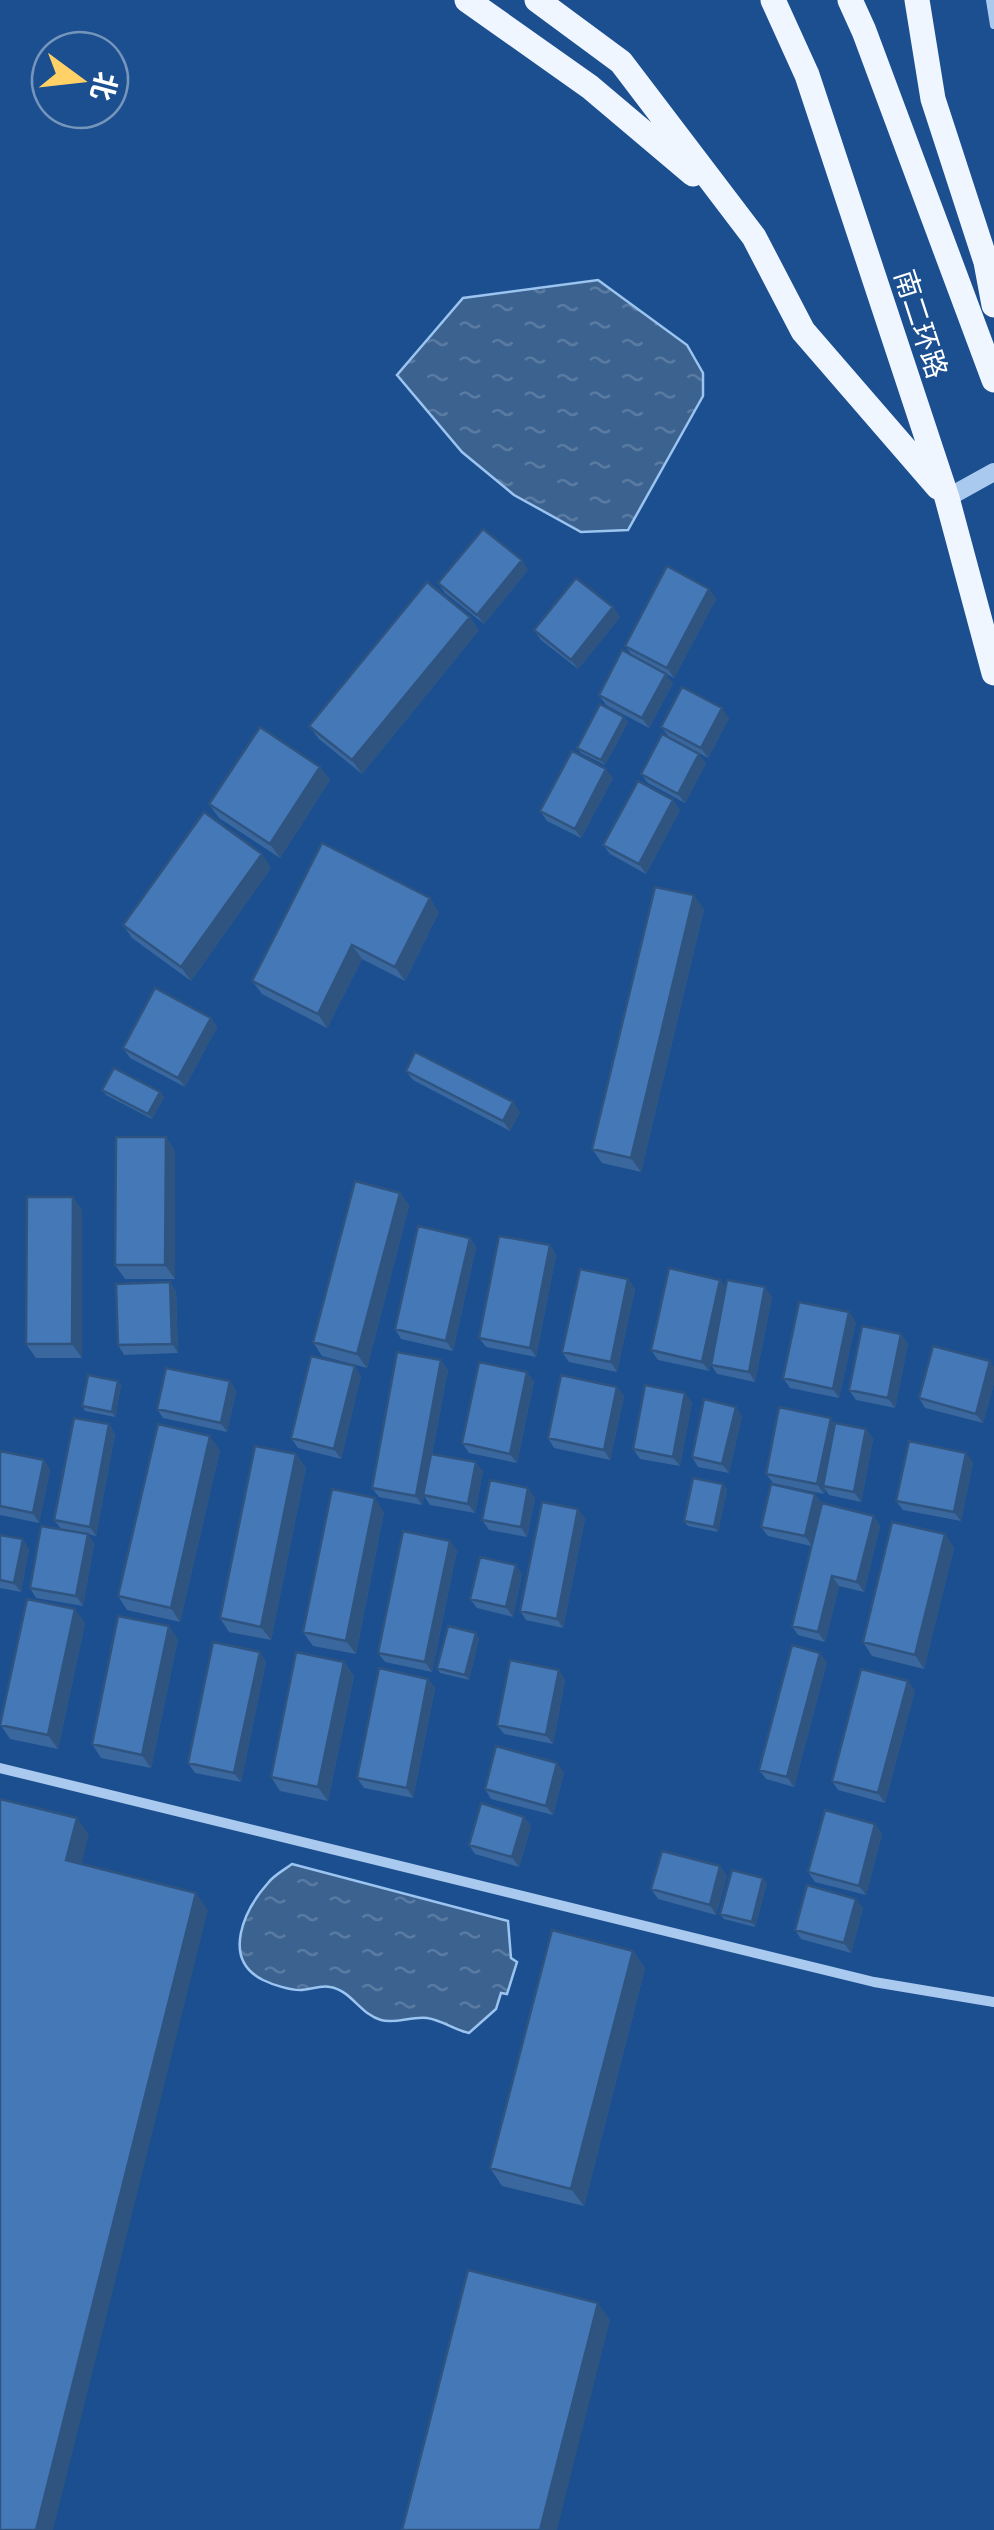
<svg xmlns="http://www.w3.org/2000/svg" width="994" height="2530" viewBox="0 0 994 2530" font-family="Rubik,'Noto Sans SC',sans-serif">
<style>
.water{fill:url(#water-ripples);stroke:#9cc4f0;stroke-width:2.5}
.lines{fill:none;stroke-linecap:round;stroke-linejoin:round}
.service{stroke:#a9c9ee;stroke-width:8}
.minor{stroke:#a9c9ee;stroke-width:10}
.tertiary{stroke:#a9c9ee;stroke-width:18}
.primary{stroke:#f0f6ff;stroke-width:25}
.wall{fill:#3a679d}
.shaded-wall{fill:#305480}
.building{fill:#4478b7;stroke:#305480;stroke-width:2.5}
.labels{text-anchor:middle;stroke-width:8;stroke-linejoin:round;paint-order:stroke}
.street-label{font-size:28px;fill:#fff;stroke:#1b4f8f}
</style>
<defs>
<pattern id="water-ripples" width="26" height="14" patternUnits="userSpaceOnUse" patternTransform="scale(2.5)"><rect width="26" height="14" fill="#3c6290"/><path d="M2 4q2-2 4 0t4 0M15 11q2-2 4 0t4 0" fill="none" stroke="#597aa1"/></pattern>
</defs>
<rect width="100%" height="100%" fill="#1b4f8f"/>
<path class="water" d="M598,280l89,65 16,28v23l-75,134 -47,2 -67,-37 -52,-43 -65,-77 66,-77z
M292,1864l216,57 3,37 6,4 -10,32 -6,-1 -5,16 -27,24c-15,-3 -27,-13 -42,-15 -15,-2 -32,6 -46,2 -20,-5 -30,-30 -51,-33 -10,-2 -20,3 -30,3 -10,0 -27,-5 -37,-10 -42,-21 -19,-70 5,-97 6,-8 16,-13 24,-19z"/>
<g class="lines">
<path class="service" d="M990,0l4,25"/>
<path class="minor" d="M0,1768l874,214 120,20"/>
<path class="tertiary" d="M947,498l47,-26"/>
<path class="primary" d="M467,0l123,87 103,87
M537,0l84,62 133,175 49,94 135,156
M773,0l34,75 140,423 47,175
M850,0l14,31 130,349
M917,0l16,99 53,163 8,43"/>
</g>
<path class="wall" d="M528,570l-44,54 -39,-31 -7,-10z
M709,589l7,10 -42,79 -42,-23 -7,-9z
M613,607l7,10 -42,52 -37,-29 -7,-10z
M479,630l-117,144 -43,-35 -10,-13z
M673,683l-24,45 -43,-23 -7,-10z
M624,717l4,5 -23,43 -24,-12 -4,-5z
M729,718l-21,40 -40,-22 -7,-9z
M706,763l-21,40 -37,-20 -7,-9z
M320,767l10,13 -50,78 -61,-40 -10,-14z
M613,778l-32,60 -34,-17 -7,-10z
M673,800l7,10 -34,64 -36,-20 -7,-9z
M271,868l-80,113 -59,-43 -9,-13z
M704,909l-63,263 -39,-9 -10,-14z
M439,912l-34,69 -43,-22 -35,69 -65,-34 -10,-13z
M211,1018l6,9 -32,60 -55,-29 -7,-10z
M406,1071l114,41 -10,19 -97,-51z
M102,1090l58,2 4,5 -12,22 -46,-24z
M166,1137l9,14v128h-50l-10,-14z
M400,1193l9,13 -42,162 -45,-12 -9,-14z
M73,1197l9,14v147h-46l-10,-14z
M470,1238l6,9 -23,104 -52,-12 -6,-10z
M550,1245l6,10 -20,102 -50,-10 -7,-9z
M628,1279l7,10 -18,83 -48,-10 -7,-10z
M720,1280l5,8 47,9 -17,85 -38,-8 -6,-9 3,-20 -5,26 -51,-11 -7,-10z
M170,1282l6,10 2,61 -54,2 -6,-10z
M856,1322l-17,76 -49,-10 -7,-10z
M908,1343l-13,65 -39,-8 -7,-10z
M441,1360l7,10 -16,84 51,17 -8,42 -45,-8 -6,-9 -2,9 -43,-8 -7,-9z
M994,1367v16l-11,40 -58,-15 -6,-10z
M361,1376l-20,83 -43,-11 -7,-10z
M230,1381l6,10 -9,41 -64,-14 -6,-9z
M534,1381l-17,82 -48,-10 -7,-10z
M121,1385l-6,32 -30,-6 -3,-5z
M617,1387l7,9 -14,64 -56,-12 -6,-10z
M692,1402l-12,64 -40,-7 -7,-10z
M742,1416l-13,57 -31,-6 -6,-10z
M109,1424l6,10 -19,102 -8,-2 6,10 -11,62 -47,-8 -6,-10 31,-59 -7,-9z
M835,1424l31,5 7,10 -12,63 -32,-7 -4,-6 -1,5 -51,-11 -7,-9z
M220,1450l-40,172 -53,-12 -9,-14z
M0,1451l44,9 6,10 -11,53 -39,-8z
M296,1454l10,14 -35,172 -42,-8 -9,-14z
M973,1462l-12,59 -58,-11 -7,-9z
M723,1484l4,5 -9,43 -30,-6 -4,-5z
M535,1497l-8,40 -38,-7 -7,-10z
M822,1504l52,12 6,10 -16,66 -25,-6 -14,56 -27,-7 -6,-9 19,-80 -43,-10 -7,-9z
M384,1512l-28,142 -43,-8 -10,-14z
M585,1518l-22,110 -37,-8 -6,-9z
M945,1534l9,14 -30,121 -52,-13 -9,-14z
M0,1535l29,14 -8,43 -21,-4z
M457,1550l-25,122 -47,-10 -7,-9z
M522,1574l-9,43 -36,-9 -7,-9z
M85,1623l-27,126 -48,-10 -10,-15z
M479,1638l-10,42 -29,-7 -3,-5z
M178,1639l-27,129 -50,-10 -9,-14z
M266,1662l-25,120 -46,-9 -7,-10z
M344,1662l10,14 -26,125 -48,-10 -9,-14z
M827,1662l-33,125 -28,-8 -7,-9z
M428,1679l7,9 -22,110 -49,-10 -7,-10z
M565,1680l-12,64 -49,-10 -7,-9z
M915,1690l-30,113 -47,-13 -6,-9z
M564,1772l-11,43 -62,-16 -6,-10z
M524,1817l7,9 -12,41 -44,-13 -6,-9z
M875,1824l7,10 -16,61 -51,-13 -7,-10z
M720,1866l7,10 -11,39 -58,-16 -7,-10z
M767,1883l-12,44 -31,-8 -4,-5z
M863,1908l-12,45 -50,-14 -6,-9z
M633,1951l12,17 -61,238 -82,-20 -12,-18z"/>
<path class="shaded-wall" d="M522,560l6,10 -44,54 -7,-9z
M709,589l7,10 -42,79 -7,-10z
M613,607l7,10 -42,52 -7,-9z
M470,617l9,13 -117,144 -10,-14z
M666,674l7,9 -24,45 -7,-10z
M722,708l7,10 -21,40 -7,-10z
M624,717l4,5 -23,43 -4,-5z
M699,754l7,9 -21,40 -7,-9z
M320,767l10,13 -50,78 -10,-14z
M606,769l7,9 -32,60 -6,-9z
M673,800l7,10 -34,64 -7,-10z
M262,854l9,14 -80,113 -10,-14z
M694,895l10,14 -63,263 -10,-14z
M430,898l9,14 -34,69 -10,-14z
M352,945l10,14 -35,69 -9,-14z
M211,1018l6,9 -32,60 -7,-9z
M160,1092l4,5 -12,22 -4,-5z
M513,1102l7,10 -10,19 -7,-10z
M166,1137l9,14v128l-10,-14z
M400,1193l9,13 -42,162 -10,-14z
M73,1197l9,14v147l-10,-14z
M470,1238l6,9 -23,104 -7,-10z
M550,1245l6,10 -20,102 -6,-9z
M628,1279l7,10 -18,83 -6,-10z
M720,1280l7,9 -18,82 -7,-9z
M170,1282l6,10 2,61 -6,-9z
M765,1287l7,10 -17,85 -6,-10z
M849,1312l7,10 -17,76 -6,-9z
M901,1334l7,9 -13,65 -7,-10z
M441,1360l7,10 -26,135 -6,-9z
M990,1361l4,6v16l-11,40 -7,-9z
M355,1366l6,10 -20,83 -7,-10z
M527,1372l7,9 -17,82 -7,-9z
M118,1381l3,4 -6,32 -3,-5z
M230,1381l6,10 -9,41 -6,-9z
M617,1387l7,9 -14,64 -6,-10z
M685,1393l7,9 -12,64 -7,-9z
M736,1407l6,9 -13,57 -7,-9z
M831,1418l6,10 -14,58 2,3 -1,5 -7,-10z
M109,1424l6,10 -19,102 -6,-9z
M866,1429l7,10 -12,63 -7,-10z
M210,1436l10,14 -40,172 -9,-14z
M966,1453l7,9 -12,59 -7,-9z
M296,1454l10,14 -35,172 -10,-13z
M44,1460l6,10 -11,53 -6,-10z
M476,1462l7,9 -8,42 -7,-9z
M723,1484l4,5 -9,43 -4,-5z
M528,1488l7,9 -8,40 -6,-10z
M815,1494l7,9 -10,43 -7,-10z
M375,1498l9,14 -28,142 -10,-13z
M578,1509l7,9 -22,110 -6,-9z
M874,1516l6,10 -16,66 -7,-10z
M88,1534l6,10 -11,62 -7,-10z
M945,1534l9,14 -30,121 -9,-14z
M23,1539l6,10 -8,43 -7,-9z
M450,1541l7,9 -25,122 -7,-10z
M516,1565l6,9 -9,43 -7,-10z
M832,1576l7,10 -14,56 -7,-10z
M75,1609l10,14 -27,126 -10,-14z
M169,1626l9,13 -27,129 -9,-13z
M476,1633l3,5 -10,42 -4,-5z
M260,1652l6,10 -25,120 -7,-9z
M820,1653l7,9 -33,125 -7,-10z
M344,1662l10,14 -26,125 -10,-14z
M559,1670l6,10 -12,64 -7,-9z
M428,1679l7,9 -22,110 -6,-10z
M908,1681l7,9 -30,113 -7,-10z
M557,1763l7,9 -11,43 -7,-9z
M524,1817l7,9 -12,41 -7,-10z
M77,1818l12,17 -11,43 -12,-18z
M875,1824l7,10 -16,61 -7,-9z
M720,1866l7,10 -11,39 -6,-10z
M763,1878l4,5 -12,44 -3,-5z
M196,1893l12,17 -155,620h-17z
M856,1899l7,9 -12,45 -7,-10z
M633,1951l12,17 -61,238 -13,-17z
M598,2303l12,17 -53,210h-17z"/>
<path class="building" d="M483,529l39,31 -45,55 -39,-32z
M667,566l42,23 -42,79 -42,-22z
M576,578l37,29 -42,53 -37,-30z
M427,582l43,35 -118,143 -43,-34z
M622,650l44,24 -24,44 -43,-23z
M682,687l40,21 -21,40 -40,-21z
M600,704l24,13 -23,43 -24,-12z
M260,727l60,40 -50,77 -61,-40z
M662,734l37,20 -21,40 -37,-20z
M572,751l34,18 -31,60 -35,-18z
M638,781l35,19 -34,64 -36,-19z
M204,812l58,42 -81,113 -58,-42z
M322,843l108,55 -35,69 -43,-22 -34,69 -66,-33z
M655,887l39,8 -63,263 -39,-9z
M155,988l56,30 -33,60 -55,-30z
M415,1052l98,50 -10,19 -97,-50z
M114,1068l46,24 -12,22 -46,-24z
M116,1137h50l-1,128h-50z
M355,1181l45,12 -43,161 -44,-12z
M27,1197h46l-1,147h-46z
M418,1226l52,12 -24,103 -51,-12z
M499,1236l51,9 -20,103 -51,-10z
M669,1268l51,12 -18,82 -51,-12z
M580,1269l48,10 -17,83 -49,-10z
M727,1280l38,7 -16,85 -38,-7z
M170,1282l2,62 -54,1 -2,-61z
M799,1302l50,10 -16,77 -50,-11z
M862,1326l39,8 -13,64 -39,-8z
M933,1346l57,15 -14,53 -57,-16z
M397,1352l44,8 -25,136 -44,-8z
M311,1356l44,10 -21,83 -43,-11z
M479,1362l48,10 -17,82 -48,-11z
M166,1368l64,13 -9,42 -64,-14z
M88,1375l30,6 -6,31 -30,-6z
M561,1375l56,12 -13,63 -56,-12z
M645,1385l40,8 -12,64 -40,-8z
M704,1399l32,8 -14,57 -30,-7z
M779,1407l52,11 -14,66 -51,-10z
M74,1418l35,6 -19,103 -36,-7z
M835,1423l31,6 -12,63 -31,-6z
M158,1424l52,12 -39,172 -53,-12z
M909,1441l57,12 -12,59 -58,-11z
M255,1446l41,8 -35,173 -41,-9z
M0,1451l44,9 -11,53 -33,-7z
M431,1454l45,8 -8,42 -45,-9z
M693,1478l30,6 -9,43 -30,-6z
M490,1480l38,8 -7,39 -39,-7z
M771,1484l44,10 -10,42 -44,-9z
M332,1489l43,9 -29,143 -43,-9z
M542,1502l36,7 -21,110 -37,-8z
M822,1503l52,13 -17,66 -25,-6 -14,56 -26,-6z
M892,1522l53,12 -30,121 -52,-13z
M41,1526l47,8 -12,62 -46,-8z
M403,1531l47,10 -25,121 -47,-9z
M0,1535l23,4 -9,44 -14,-3z
M480,1557l36,8 -10,42 -36,-8z
M27,1599l48,10 -27,126 -48,-10z
M118,1616l51,10 -27,129 -50,-11z
M448,1626l28,7 -11,42 -28,-7z
M213,1642l47,10 -26,121 -46,-10z
M792,1645l28,8 -33,124 -28,-7z
M296,1652l48,10 -26,125 -47,-10z
M510,1660l49,10 -13,65 -49,-10z
M379,1668l49,11 -21,109 -50,-10z
M861,1669l47,12 -30,112 -46,-12z
M496,1746l61,17 -11,43 -61,-17z
M0,1799l77,19 -11,42 130,33 -160,637h-36z
M481,1803l43,14 -12,40 -43,-12z
M825,1810l50,14 -16,62 -51,-14z
M662,1851l58,15 -10,39 -59,-16z
M732,1870l31,8 -11,44 -32,-8z
M807,1885l49,14 -12,44 -49,-13z
M552,1930l81,21 -62,238 -81,-21z
M468,2270l130,33 -58,227h-138z"/>
<g class="labels">
<g class="street-label">
<text transform="translate(921 324) rotate(72)" y="10">南二环路</text>
</g>
</g>
<g transform="translate(80 80) rotate(105)"><circle r="48" fill="#1b4f8f" stroke="#7695bc" stroke-width="2.5"/>
<path d="M0-8L18 38L0 25L-18 38Z" fill="#ffd166"/>
<text y="-15" font-size="28" font-weight="bold" text-anchor="middle" fill="#ffffff">北</text>
</g>
</svg>
